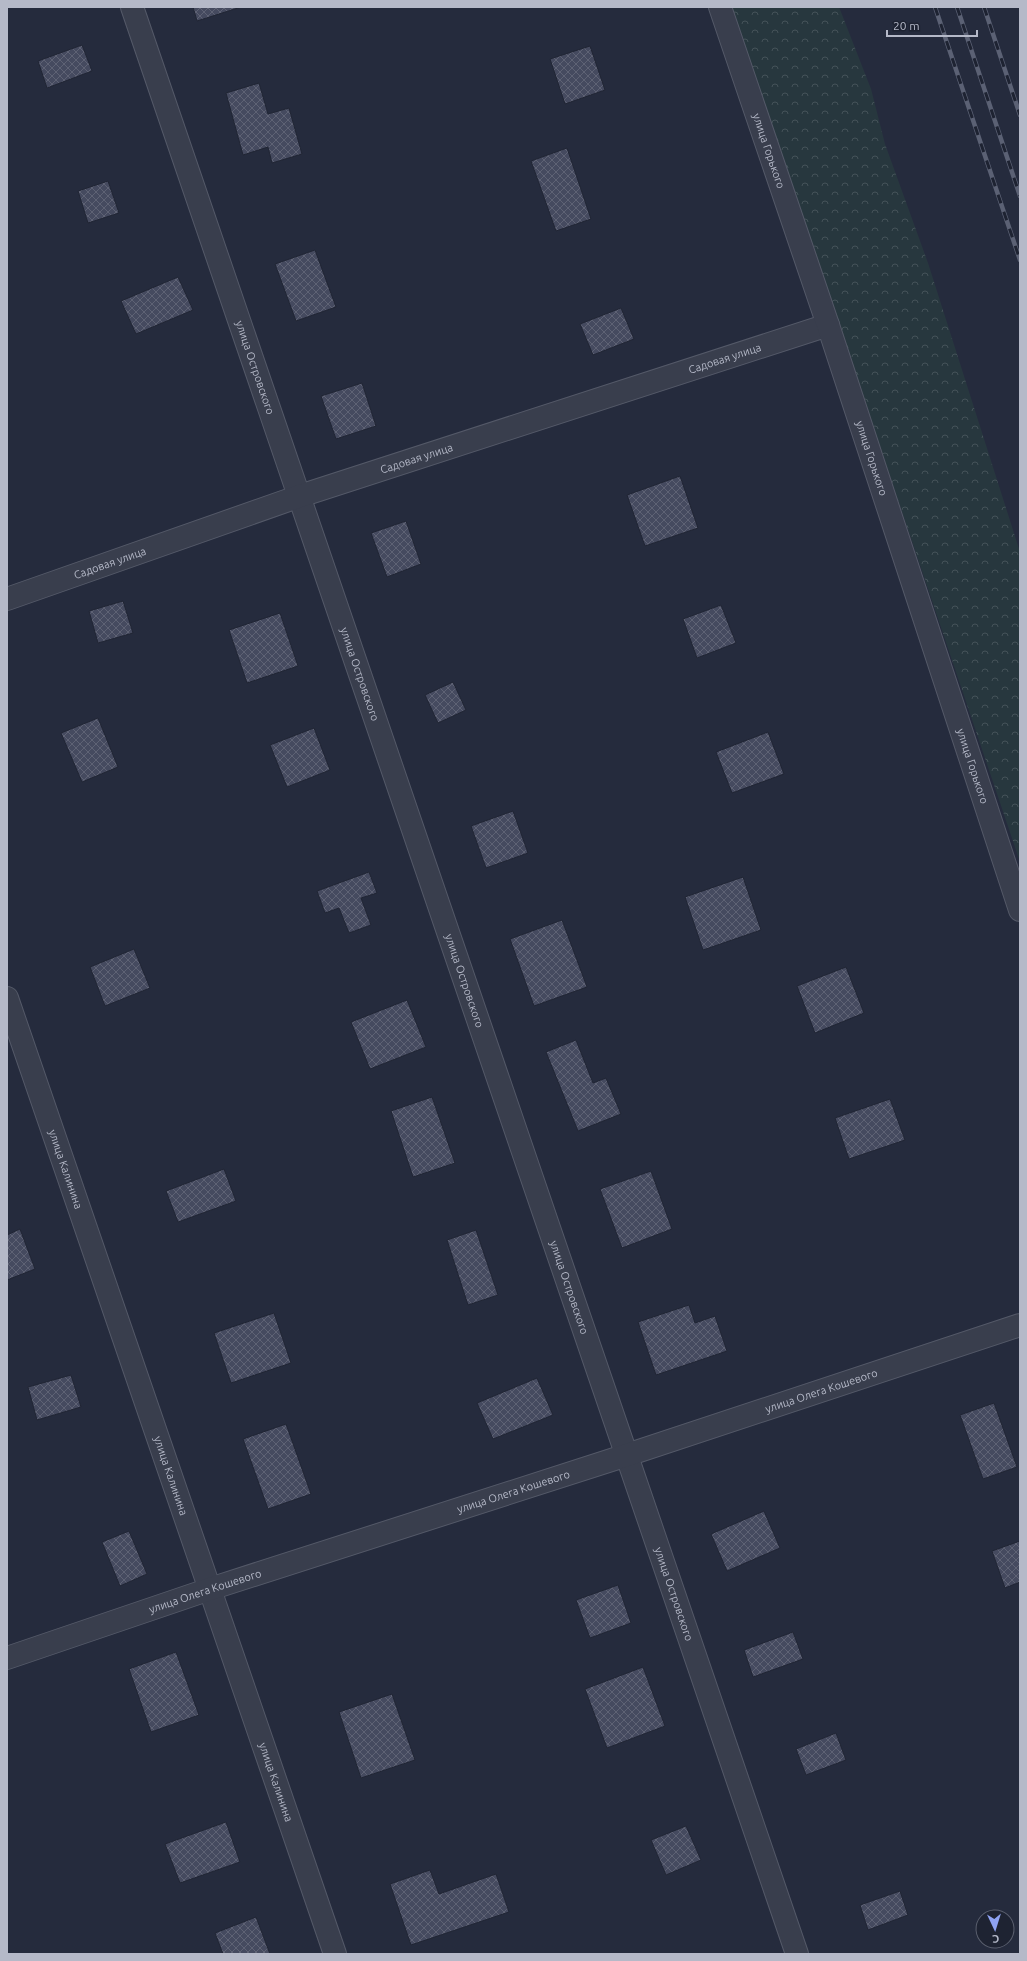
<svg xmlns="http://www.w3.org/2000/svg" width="1027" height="1961" viewBox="0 0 1027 1961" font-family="Ubuntu,sans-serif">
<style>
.forest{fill:url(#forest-crowns)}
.building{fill:url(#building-cross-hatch);stroke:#202534}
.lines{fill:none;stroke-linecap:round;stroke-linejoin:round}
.minor-casing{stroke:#545968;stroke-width:24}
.tertiary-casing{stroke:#545968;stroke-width:24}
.minor{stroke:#393e4d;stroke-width:22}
.tertiary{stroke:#393e4d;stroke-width:22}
.rail-casing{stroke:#5b6174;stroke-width:4.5}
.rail{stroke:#1e2332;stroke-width:3;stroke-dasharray:9;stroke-linecap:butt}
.labels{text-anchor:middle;stroke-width:3.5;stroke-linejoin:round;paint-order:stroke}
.street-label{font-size:11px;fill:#b5b9c8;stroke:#1e2332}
</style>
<defs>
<pattern id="forest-crowns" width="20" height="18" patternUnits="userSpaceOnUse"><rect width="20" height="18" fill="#27373e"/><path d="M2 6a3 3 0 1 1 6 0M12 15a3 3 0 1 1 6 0" fill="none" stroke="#445258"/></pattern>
<pattern id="building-cross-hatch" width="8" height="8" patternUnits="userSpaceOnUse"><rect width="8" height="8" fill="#454a5f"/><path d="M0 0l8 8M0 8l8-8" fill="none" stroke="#5e6274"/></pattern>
</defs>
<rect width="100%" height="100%" fill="#252b3d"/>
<path class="forest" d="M732,7h107l32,82 14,55 43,119 92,289v310z"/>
<path class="building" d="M193,7h48l-44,14z
M82,45l10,26 -45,17 -9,-27z
M590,46l15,44 -40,14 -15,-45z
M259,83l9,31 21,-6 13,46 -30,9 -4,-16 -25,8 -17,-62z
M567,148l24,71 -35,12 -25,-70z
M108,181l11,32 -31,10 -10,-32z
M315,250l21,57 -40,14 -21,-57z
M178,277l15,33 -57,24 -15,-33z
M621,308l13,31 -41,16 -13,-31z
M362,383l14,43 -40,13 -15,-43z
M680,476l18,52 -53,18 -18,-51z
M406,521l15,43 -34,13 -16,-44z
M123,601l10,32 -35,10 -9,-32z
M721,605l15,38 -39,15 -14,-39z
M280,613l18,53 -51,17 -18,-53z
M453,682l13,28 -28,13 -13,-28z
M98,718l20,49 -36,15 -21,-49z
M314,728l16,42 -43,17 -17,-42z
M768,732l16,42 -52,19 -16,-41z
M513,811l15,42 -42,15 -15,-42z
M369,872l8,21 -16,5 10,27 -22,8 -10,-25 -14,5 -8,-22z
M743,877l18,53 -58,20 -18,-53z
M562,920l25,67 -53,19 -24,-67z
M134,949l16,39 -45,18 -15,-39z
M846,967l18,46 -49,20 -18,-47z
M407,1000l19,47 -56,22 -19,-47z
M576,1040l17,43 13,-5 15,36 -43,17 -32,-79z
M432,1097l23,66 -42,14 -22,-66z
M890,1099l15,41 -56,19 -14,-41z
M224,1169l12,32 -58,21 -12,-31z
M651,1171l21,58 -50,19 -22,-59z
M20,1229l15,40 -28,11v-45z
M476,1230l22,65 -30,10 -21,-65z
M689,1305l6,18 20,-7 12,35 -71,24 -18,-53z
M274,1313l17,50 -60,20 -17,-50z
M71,1375l10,32 -44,13 -9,-33z
M537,1378l16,37 -60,24 -16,-36z
M994,1403l23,64 -34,12 -23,-64z
M286,1424l25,70 -43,15 -25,-70z
M764,1511l16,37 -53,23 -16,-37z
M129,1531l18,43 -27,12 -18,-44z
M1020,1541v41l-15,6 -13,-37z
M618,1585l13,38 -41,15 -14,-38z
M793,1632l10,27 -50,18 -9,-27z
M176,1652l23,63 -48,17 -22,-63z
M643,1667l22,59 -58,22 -22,-59z
M392,1694l23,66 -54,18 -22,-66z
M836,1733l10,27 -40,15 -10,-26z
M226,1822l14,40 -60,21 -15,-39z
M686,1826l15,34 -35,15 -15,-35z
M430,1870l9,24 57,-20 13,38 -98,33 -21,-61z
M900,1891l8,24 -40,15 -8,-25z
M256,1917l14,37h-47l-8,-21z"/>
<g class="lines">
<defs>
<g id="minor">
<path id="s1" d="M132,7l665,1947"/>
<path id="s2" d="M7,599l293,-103 528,-171"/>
<path id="s3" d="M7,998l328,956"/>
<path id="s4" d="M7,1658l203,-69 417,-134 393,-130"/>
</g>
<g id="tertiary">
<path id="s5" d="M720,7l108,318 192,585"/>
</g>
</defs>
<use href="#minor" class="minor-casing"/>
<use href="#tertiary" class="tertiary-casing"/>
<use href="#minor" class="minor"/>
<use href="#tertiary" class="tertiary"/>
<defs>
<path id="rail" d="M935,7l85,253
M957,7l63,189
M984,7l36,108"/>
</defs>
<use href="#rail" class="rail-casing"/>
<use href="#rail" class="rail"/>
</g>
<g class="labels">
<g class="street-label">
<text dy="4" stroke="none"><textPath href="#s5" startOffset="152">улица Горького</textPath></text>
<text dy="4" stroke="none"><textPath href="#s2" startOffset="757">Садовая улица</textPath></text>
<text dy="4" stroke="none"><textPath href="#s1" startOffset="381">улица Островского</textPath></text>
<text dy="4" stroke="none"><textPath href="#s2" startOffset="433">Садовая улица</textPath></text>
<text dy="4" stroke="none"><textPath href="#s5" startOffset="476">улица Горького</textPath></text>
<text dy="4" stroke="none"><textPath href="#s2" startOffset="109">Садовая улица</textPath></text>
<text dy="4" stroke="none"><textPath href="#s1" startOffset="705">улица Островского</textPath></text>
<text dy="4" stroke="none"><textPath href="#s5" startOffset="800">улица Горького</textPath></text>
<text dy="4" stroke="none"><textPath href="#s1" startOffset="1029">улица Островского</textPath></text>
<text dy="4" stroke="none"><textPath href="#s3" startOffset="181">улица Калинина</textPath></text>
<text dy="4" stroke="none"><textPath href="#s1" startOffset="1353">улица Островского</textPath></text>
<text dy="4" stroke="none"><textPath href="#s4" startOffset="857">улица Олега Кошевого</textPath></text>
<text dy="4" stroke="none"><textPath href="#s3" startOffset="505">улица Калинина</textPath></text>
<text dy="4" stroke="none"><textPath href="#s4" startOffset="533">улица Олега Кошевого</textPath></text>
<text dy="4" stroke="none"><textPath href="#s4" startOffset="209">улица Олега Кошевого</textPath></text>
<text dy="4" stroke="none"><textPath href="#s1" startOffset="1677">улица Островского</textPath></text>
<text dy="4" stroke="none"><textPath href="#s3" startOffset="829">улица Калинина</textPath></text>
</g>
</g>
<rect width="1027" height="1961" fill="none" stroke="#b5b9c8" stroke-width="16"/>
<g transform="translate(995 1929) rotate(176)"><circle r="19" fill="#1e2332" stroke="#5a5f6e"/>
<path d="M0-3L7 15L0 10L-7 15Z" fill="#8fa3f3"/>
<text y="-6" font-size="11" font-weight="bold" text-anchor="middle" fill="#b5b9c8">С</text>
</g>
<path d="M887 30v6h90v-6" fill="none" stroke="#b5b9c8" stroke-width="2"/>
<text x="893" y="30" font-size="12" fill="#b5b9c8" stroke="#1e2332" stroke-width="3" paint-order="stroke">20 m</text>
</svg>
